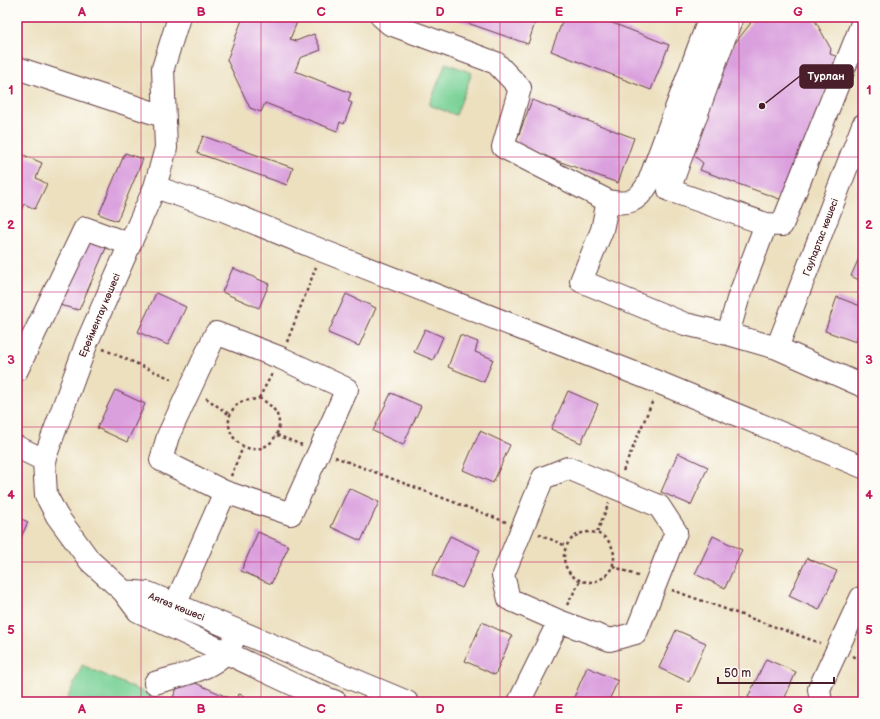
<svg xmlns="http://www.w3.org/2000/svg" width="880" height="719" viewBox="0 0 880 719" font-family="'Balsamiq Sans',sans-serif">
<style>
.green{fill:#7ad297;stroke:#627861}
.building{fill:#daa0de}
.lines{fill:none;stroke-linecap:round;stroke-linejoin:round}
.minor-casing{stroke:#623c41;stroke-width:24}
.path{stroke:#623c41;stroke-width:2.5;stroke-dasharray:3 3;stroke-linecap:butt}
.minor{stroke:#fff;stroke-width:22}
.grid{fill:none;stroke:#c2185b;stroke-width:1;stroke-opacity:0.55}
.labels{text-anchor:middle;stroke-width:3;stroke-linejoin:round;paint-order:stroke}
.street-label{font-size:10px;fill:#4a1f2b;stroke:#fdfcf7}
.leader{fill:none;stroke:#4a1f2b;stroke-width:1.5}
.callout-dot{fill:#4a1f2b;stroke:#fdfcf7;stroke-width:1.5}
.callout{fill:#4a1f2b;stroke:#4a1f2b;stroke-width:1.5}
.callout-label{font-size:11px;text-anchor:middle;font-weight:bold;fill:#fff}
.neatline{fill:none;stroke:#c2185b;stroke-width:1.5}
.grid-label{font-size:13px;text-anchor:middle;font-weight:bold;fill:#c2185b}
</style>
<rect width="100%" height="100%" fill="#fdfcf7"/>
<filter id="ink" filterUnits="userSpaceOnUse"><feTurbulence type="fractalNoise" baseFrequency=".025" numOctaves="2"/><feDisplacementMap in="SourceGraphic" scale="8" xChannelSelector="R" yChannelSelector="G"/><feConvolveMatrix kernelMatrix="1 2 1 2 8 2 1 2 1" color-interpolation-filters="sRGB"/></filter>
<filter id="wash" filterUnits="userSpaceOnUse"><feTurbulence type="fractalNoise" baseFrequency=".012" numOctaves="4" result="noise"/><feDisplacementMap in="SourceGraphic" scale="16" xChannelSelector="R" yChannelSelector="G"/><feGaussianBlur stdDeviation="0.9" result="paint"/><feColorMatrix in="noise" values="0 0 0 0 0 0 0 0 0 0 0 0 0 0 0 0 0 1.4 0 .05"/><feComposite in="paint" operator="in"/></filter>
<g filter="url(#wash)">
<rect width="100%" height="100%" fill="#ece0bf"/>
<path class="green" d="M446,63l26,10 -16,42 -27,-10z
M82,665l79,35 -1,2h-94z"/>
<g id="blocks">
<path class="building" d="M243,17h56l-9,22 6,2 18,-7 7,16 -21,8 -5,13 56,22 -3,8 4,2 -8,21 -4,-2 -3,9 -72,-28 -4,9 -11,-4 -23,-48z
M450,17h87l-9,27z
M564,17h33l72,28 -18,45 -100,-39z
M752,17h61l18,32 -1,5 8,3 -53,144 -85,-31 3,-7 -15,-12 33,-90 29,-37z
M532,100l102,38 -16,45 -103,-38z
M203,136l90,32 -6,17 -90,-32z
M17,152l25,11 -6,15 11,6 -12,25 -11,-5 -7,14z
M125,153l18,6 -26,62 -18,-7z
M88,240l18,8 -27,62 -20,-5z
M863,249v33l-12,-6z
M233,268l36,16 -10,24 -37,-16z
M156,293l30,14 -18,38 -30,-13z
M346,294l30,14 -17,38 -31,-13z
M837,297l26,10v17l-7,18 -31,-11z
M425,329l18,8 -10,23 -19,-8z
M460,335l18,7 -3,10 18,7 -9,23 -36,-15z
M115,390l30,14 -18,38 -30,-14z
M568,391l30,13 -17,39 -30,-14z
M391,393l30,13 -18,39 -30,-14z
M480,431l30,14 -17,38 -30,-13z
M678,453l30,14 -17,38 -30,-13z
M349,488l30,14 -18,39 -30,-14z
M17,517l11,5 -11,24z
M258,532l31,14 -18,38 -30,-13z
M450,536l30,14 -18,38 -30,-13z
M713,536l29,14 -17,38 -30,-14z
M807,558l30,13 -18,39 -30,-14z
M482,622l30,14 -17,39 -30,-14z
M676,630l30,13 -17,39 -30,-14z
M766,659l30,13 -13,30h-24l-11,-5z
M587,667l31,14 -10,21h-36z
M182,677l45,20 -2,5h-54z
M239,694l20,8h-23z"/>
</g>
</g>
<g filter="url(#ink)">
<use href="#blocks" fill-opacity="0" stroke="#623c41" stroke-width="1"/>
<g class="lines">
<defs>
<path id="minor" d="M179,17l-16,51 3,80 -11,39 -68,155 -43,118 2,35 11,21 33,45 33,30 15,20 165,78 33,13
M382,17l8,7 106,39 24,25 -17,59 105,54 -6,29 -21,51 104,43 43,10
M732,17l-63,173 97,34 -28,75 -10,35 49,14 86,38
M17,68l146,48
M155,187l68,23 100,41 337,132 203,84
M608,201c20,4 29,1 40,-17l62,-167
M766,224l16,1 81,-204
M216,333l65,25 66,31 -56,125 -66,-22 -64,-32 7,-24z
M777,348l86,-223
M17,370l68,-142 44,16
M17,447l27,13
M568,468l91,38 17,26 -40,101 -26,7 -51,-19 -50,-22 -6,-24 40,-97z
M123,591l25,2 259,109
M175,605l50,-113
M155,683c26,-8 63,-13 77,-40
M519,702l40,-81
M821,702l-2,-13 42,-91h2"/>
</defs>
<use href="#minor" class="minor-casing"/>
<path class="path" d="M287,342l29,-75
M103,349l71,31
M206,398l24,17
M259,398l13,-24
M259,398c11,6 21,14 20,28 -1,7 -5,14 -10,18 -27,19 -56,-21 -30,-41 6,-4 14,-2 20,-5z
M277,435l25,10
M335,457l171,65
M623,471l30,-71
M231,476l12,-29
M564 557a25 25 0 1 1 50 0a25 25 0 1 1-50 0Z
M597,532l12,-29
M539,534l27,12
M613,566l27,11
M672,590l148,53
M567,605l13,-24
M853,656l10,5"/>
<use href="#minor" class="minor"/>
</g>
</g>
<path class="grid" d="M141,17v685M261,17v685M380,17v685M500,17v685M619,17v685M739,17v685M17,157h846M17,292h846M17,427h846M17,562h846"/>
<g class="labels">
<g class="street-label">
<text transform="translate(820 237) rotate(-69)" y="4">Гауhартас көшесі</text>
<text transform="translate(99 315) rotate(-67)" y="4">Ерейментау көшесі</text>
<text transform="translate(177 606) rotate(22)" y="4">Аягөз көшесі</text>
</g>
</g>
<path class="leader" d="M762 106L800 76"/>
<circle class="callout-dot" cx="762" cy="106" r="4"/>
<rect class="callout" x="800" y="65" width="53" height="23" rx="4"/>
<g class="callout-label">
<text x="826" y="80">Турлан</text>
</g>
<rect width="880" height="719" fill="none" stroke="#fdfcf7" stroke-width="44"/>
<path d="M718 677v6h116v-6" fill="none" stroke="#4a1f2b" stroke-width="2"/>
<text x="724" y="677" font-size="12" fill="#4a1f2b" stroke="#fdfcf7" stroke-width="3" paint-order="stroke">50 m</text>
<rect x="22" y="22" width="836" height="675" class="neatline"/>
<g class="grid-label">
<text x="82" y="16">A</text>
<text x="201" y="16">B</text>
<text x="321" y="16">C</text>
<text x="440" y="16">D</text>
<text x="559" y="16">E</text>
<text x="679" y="16">F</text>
<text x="798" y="16">G</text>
<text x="11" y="94">1</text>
<text x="869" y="94">1</text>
<text x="11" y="229">2</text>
<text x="869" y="229">2</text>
<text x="11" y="364">3</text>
<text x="869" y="364">3</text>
<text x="11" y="499">4</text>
<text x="869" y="499">4</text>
<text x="11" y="634">5</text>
<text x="869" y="634">5</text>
<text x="82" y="713">A</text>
<text x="201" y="713">B</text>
<text x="321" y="713">C</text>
<text x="440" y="713">D</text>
<text x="559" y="713">E</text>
<text x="679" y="713">F</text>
<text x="798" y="713">G</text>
</g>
</svg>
